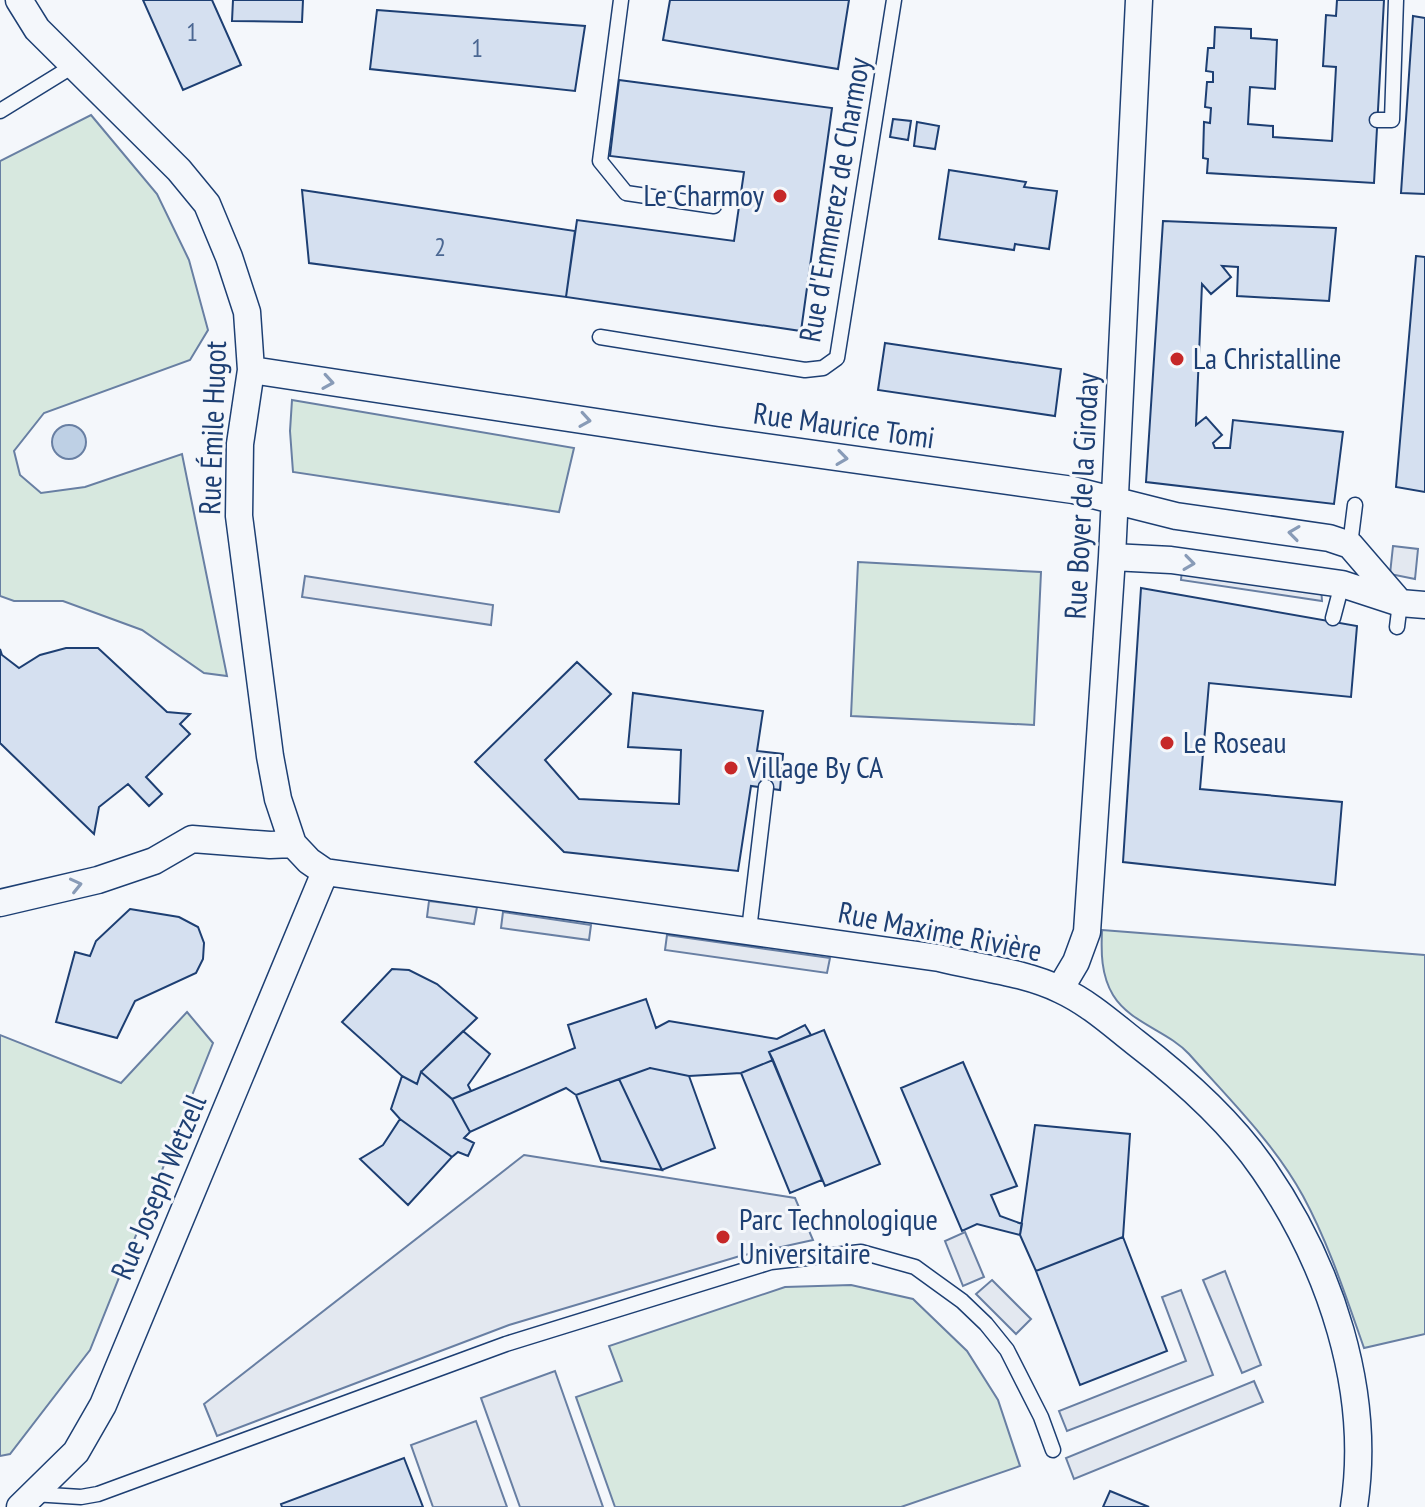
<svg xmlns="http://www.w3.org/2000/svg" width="1425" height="1507" viewBox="0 0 1425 1507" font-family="'PT Sans Narrow',sans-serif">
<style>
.green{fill:#d7e8df;stroke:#687fa3;stroke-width:2}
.parking{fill:#e3e8f0;stroke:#687fa3;stroke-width:2}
.water{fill:#bed0e5;stroke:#687fa3;stroke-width:2}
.building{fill:#d5e0f0;stroke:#1d3f73;stroke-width:2}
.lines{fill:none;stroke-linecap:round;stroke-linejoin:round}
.lane-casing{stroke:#1d3f73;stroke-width:17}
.street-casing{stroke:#1d3f73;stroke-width:29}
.lane{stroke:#f4f7fb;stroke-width:14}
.street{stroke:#f4f7fb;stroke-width:26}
.oneway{stroke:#889bb7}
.poi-dot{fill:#c62828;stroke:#f4f7fb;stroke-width:3}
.labels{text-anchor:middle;stroke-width:6;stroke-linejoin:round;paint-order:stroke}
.number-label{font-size:26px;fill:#4b6792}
.poi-label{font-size:30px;fill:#1d3f73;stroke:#f4f7fb;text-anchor:start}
.street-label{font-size:30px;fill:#1d3f73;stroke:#f4f7fb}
</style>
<rect width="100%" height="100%" fill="#f4f7fb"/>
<path class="green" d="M91,115l66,79 32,66 19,70 -18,30 -146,53 -30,38 6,24 21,18 44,-6 97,-33 45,222 -23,-3 -62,-43 -79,-29h-49l-14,-5v-435z
M292,400l282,48 -15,64 -266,-40 -3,-41z
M858,562l183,10 -7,153 -183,-9z
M1102,930l323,25v379l-61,14c-18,-51 -35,-104 -61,-152 -29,-53 -74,-97 -114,-142 -21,-23 -59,-31 -76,-59 -12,-20 -12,-43 -11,-65z
M187,1012l26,31 -123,307 -80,104 -10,2v-421l121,48z
M851,1285l62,14 54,52 31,49 22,66 -119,41h-286l-39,-110 46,-16 -13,-35 176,-59z"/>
<path class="parking" d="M1393,546l25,3 -3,30 -25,-5z
M1182,570l139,17 1,14 -141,-21z
M305,576l188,29 -2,20 -189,-28z
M429,901l48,6 -3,17 -47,-7z
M503,912l88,13 -2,15 -88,-12z
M667,935l163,23 -3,15 -162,-23z
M524,1155l271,43 18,42 -73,16 -231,69 -292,111 -13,-32z
M965,1232l19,45 -21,9 -18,-45z
M1225,1271l36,94 -19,8 -39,-93z
M992,1280l39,39 -15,15 -40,-40z
M1181,1290l32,85 -146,56 -8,-20 127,-50 -24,-64z
M555,1371l48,136h-83l-39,-109z
M1254,1381l9,21 -189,77 -8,-21z
M476,1421l31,86h-74l-22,-62z"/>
<path class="water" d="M52 442a17 17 0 1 1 34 0a17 17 0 1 1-34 0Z"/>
<path class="building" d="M143,0h69l29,65 -58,25z
M233,0h70l-1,22 -70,-1z
M670,0h179l-11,69 -175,-29z
M1337,0h47l-10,183 -167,-10 1,-14 -5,-1 1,-36 6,1 1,-15 -6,-1 2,-25h6v-10l-7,-1 2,-23h6l1,-21 36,2v9l26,2 -2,49 -25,-2 -2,37 25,2v11l59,4 4,-74 -13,-1 3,-51 10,1z
M377,10l208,16 -10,65 -205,-22z
M1413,16l12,2v176l-24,-1z
M619,80l213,28 -31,223 -235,-34 11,-77 157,21 10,-69 -134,-16z
M893,119l18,2 -3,19 -18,-3z
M917,122l22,4 -4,23 -21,-3z
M949,170l77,12 -2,5 33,4 -8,58 -34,-5 -1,6 -75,-11z
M302,190l273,41 -9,66 -257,-34z
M1163,221l173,7 -7,73 -92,-5 1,-29 -16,-1 9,11 -20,17 -9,-10 -6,141 10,-8 16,18 -9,8 2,5h15l3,-28 110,12 -9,72 -188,-22z
M1416,256l9,1v235l-29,-5z
M885,343l176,26 -6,47 -177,-26z
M1141,588l216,38 -6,71 -142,-14 -9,106 142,13 -7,83 -212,-23z
M66,648h32l69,64 23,2 -10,10 10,10 -44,43 16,17 -13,12 -21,-22 -29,23 -5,27 -94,-91v-94l2,6 17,13 21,-13z
M577,662l34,32 -66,66 34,39 100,5 2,-54 -53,-3 5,-54 130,18 -6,40 26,3 -3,36 -29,-4 -13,85 -174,-19 -89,-90z
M130,909l49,8 19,10 6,16 -1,16 -7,14 -61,28 -18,37 -61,-16 19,-70 15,4 6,-15z
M392,969l17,1 28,14 40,34 -56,54 -4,12 -15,-8 -60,-54z
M646,999l10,29 13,-7 108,18 28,-14 6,10 -42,17 4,8 -32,13 -52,3 -39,-8 -74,27 -10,-7 -96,44 -18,-33 123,-51 -7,-23z
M824,1030l56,134 -55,22 -56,-134z
M463,1031l27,23 -22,31 3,6 -19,8 -31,-27z
M773,1060l49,120 -32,13 -49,-120z
M963,1062l54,124 -26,9 9,21 22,8 -2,11 -43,-11 -15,7 -61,-143z
M650,1068l39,8 26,72 -53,22 -43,-91z
M421,1072l31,27 18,33 -6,6 10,5 -6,13 -10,-4 -6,5 -52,-38 -9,-10 11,-33 15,8z
M619,1079l43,91 -61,-9 -25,-66z
M400,1119l52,38 -44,48 -48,-46 23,-14z
M1035,1125l95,9 -7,103 -87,34 -16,-36z
M1123,1237l44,114 -87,34 -44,-114z
M404,1458l19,49h-141l-1,-3z
M1110,1491l39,16h-46z"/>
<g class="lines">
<defs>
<path id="lane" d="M621,0l-21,161 26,32 88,13
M0,111l73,-45
M1377,120h15l4,-120
M600,337l205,33 18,-2 14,-10 57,-358
M1350,545l5,-40
M1333,618l9,-34
M1397,627l3,-24
M749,930l17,-143
M33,1494l48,3 17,-3 408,-150 265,-82 90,-10 54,15 47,34 24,23 21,26 34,67 12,33"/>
<path id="street" d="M19,0l18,29 142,141 28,34 22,53 18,55 4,58 -11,74 -1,72 31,240 8,43 15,45 16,17 16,11 614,86c40,10 85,14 122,32 28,13 51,34 74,52 47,36 95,78 129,128 66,96 108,220 90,337
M251,370l464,70 358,50 103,26 153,22 21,7 50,58
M1112,557l59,3 171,24 58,19 25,2
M0,903l98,-23 56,-19 38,-22 78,6 23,-1
M1060,989l16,-27 11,-30 25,-375 27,-557
M20,1507l56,-55 27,-47 222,-533"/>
</defs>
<use href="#lane" class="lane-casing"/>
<use href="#street" class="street-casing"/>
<use href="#lane" class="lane"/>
<use href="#street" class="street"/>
</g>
<defs><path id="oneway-chevron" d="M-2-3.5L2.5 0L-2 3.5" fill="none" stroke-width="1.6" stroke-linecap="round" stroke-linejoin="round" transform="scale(2)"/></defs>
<g class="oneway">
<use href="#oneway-chevron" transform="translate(328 382) rotate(9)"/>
<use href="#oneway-chevron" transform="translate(585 420) rotate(9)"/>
<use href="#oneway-chevron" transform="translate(842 458) rotate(8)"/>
<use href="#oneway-chevron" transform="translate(1294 533) rotate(-172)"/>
<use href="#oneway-chevron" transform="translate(1189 563) rotate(8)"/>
<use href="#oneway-chevron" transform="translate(76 885) rotate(-13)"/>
</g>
<g class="poi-dot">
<circle cx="780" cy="196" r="8"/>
<circle cx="1177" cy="359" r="8"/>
<circle cx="1167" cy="743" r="8"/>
<circle cx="731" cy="768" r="8"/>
<circle cx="723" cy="1237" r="8"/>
</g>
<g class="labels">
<g class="number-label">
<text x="192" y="41">1</text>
<text x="477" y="57">1</text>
<text x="440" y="256">2</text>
</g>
<g class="poi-label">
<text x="764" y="206" text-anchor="end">Le Charmoy</text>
<text x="1193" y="369">La Christalline</text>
<text x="1183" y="753">Le Roseau</text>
<text x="747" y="778">Village By CA</text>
<text x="739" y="1230">Parc Technologique<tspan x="739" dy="34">Universitaire</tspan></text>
</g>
<g class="street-label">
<text transform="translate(835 200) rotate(-80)" y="10">Rue d'Emmerez de Charmoy</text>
<text transform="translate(844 426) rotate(8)" y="10">Rue Maurice Tomi</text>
<text transform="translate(213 428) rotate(-88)" y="10">Rue Émile Hugot</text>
<text transform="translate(1082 496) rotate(-87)" y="10">Rue Boyer de la Giroday</text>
<text transform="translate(940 932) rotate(11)" y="10">Rue Maxime Rivière</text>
<text transform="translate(159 1187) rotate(-67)" y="10">Rue Joseph Wetzell</text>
</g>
</g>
</svg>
